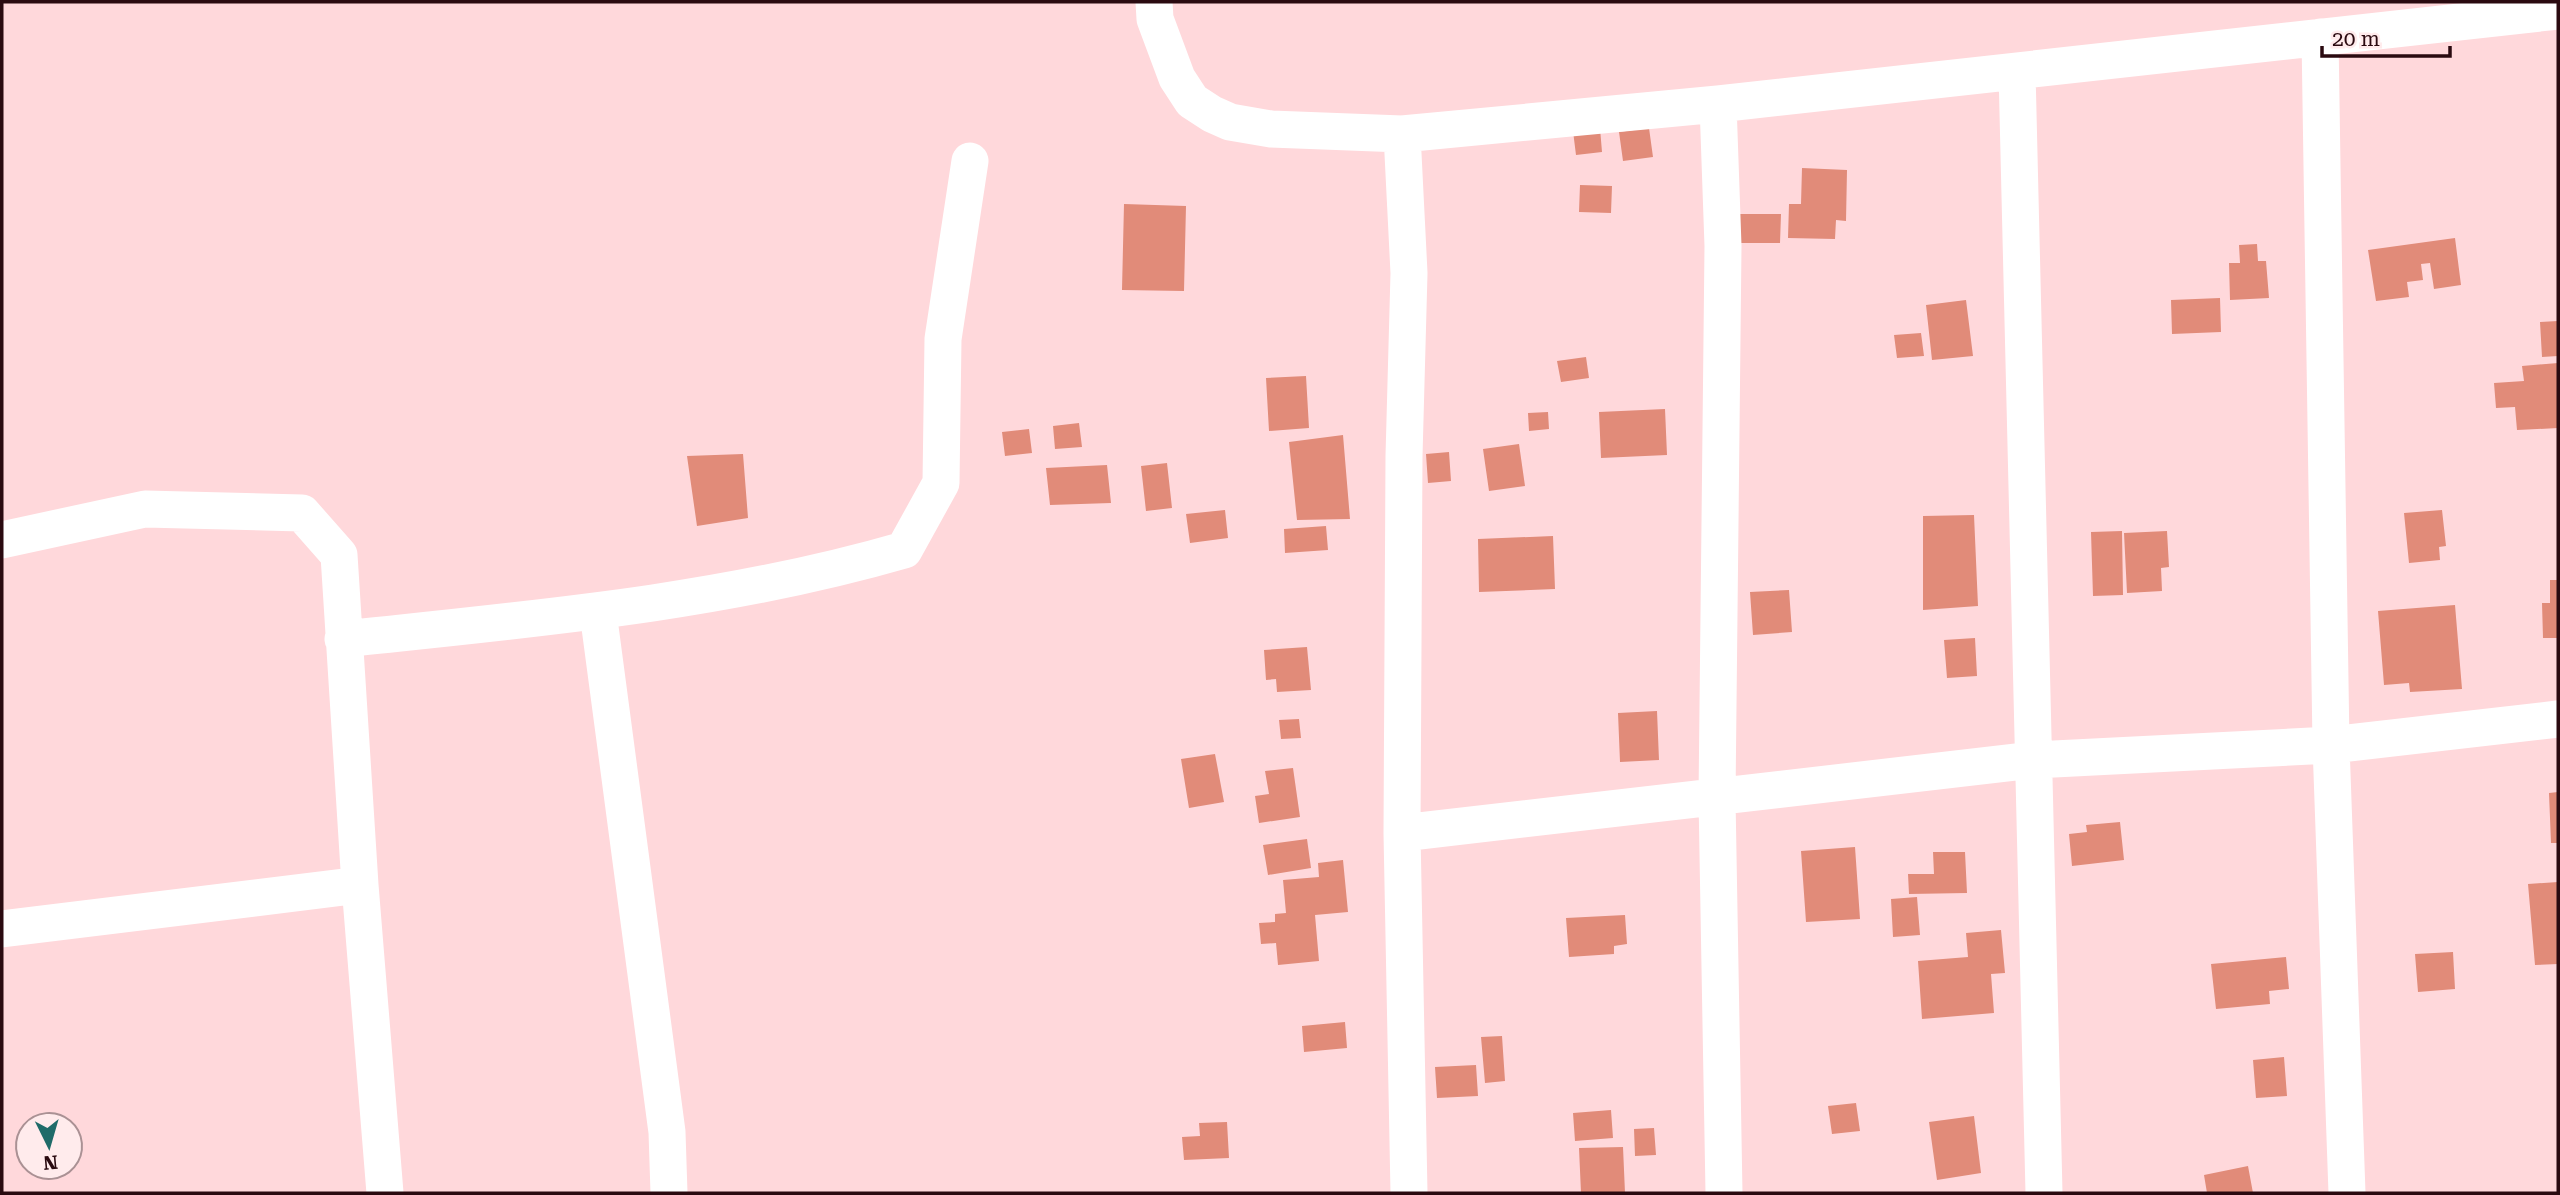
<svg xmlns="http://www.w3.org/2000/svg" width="2560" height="1195" viewBox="0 0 2560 1195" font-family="'Roboto Serif',serif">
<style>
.building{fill:#e18b79}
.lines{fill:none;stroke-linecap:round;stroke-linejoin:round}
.minor{stroke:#fff;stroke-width:37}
</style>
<rect width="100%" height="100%" fill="#ffd8db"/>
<path class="building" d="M1600,128l2,24 -26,3 -3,-24z
M1649,128l4,29 -30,4 -4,-29z
M1802,168l45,2 -1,51 -10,-1 -1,19 -47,-1 1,-34h12z
M1580,185l32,1 -1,27 -32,-1z
M1124,204l62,2 -2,85 -62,-1z
M1740,214h41l-1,29h-41z
M2455,238l6,47 -27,4 -4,-26 -9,1 2,16 -16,2 2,15 -33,4 -8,-51z
M2257,244l1,17h8l3,37 -39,2 -1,-37h11l-1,-18z
M2220,298l1,34 -49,2 -1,-34z
M1966,300l7,56 -41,4 -6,-55z
M2558,321v35l-16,1 -2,-35z
M1921,333l3,23 -27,2 -3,-23z
M1586,357l3,21 -28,4 -4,-21z
M2558,363v65l-41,2 -2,-23 -19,1 -2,-25 30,-2 -2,-15z
M1306,376l3,52 -40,3 -3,-53z
M1665,409l2,46 -66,3 -2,-46z
M1548,412l1,17 -20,2 -1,-18z
M1079,423l3,24 -27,2 -2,-23z
M1029,429l3,24 -27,3 -3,-24z
M1343,435l7,84 -53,1 -8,-78z
M1519,444l6,42 -36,5 -6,-42z
M1449,452l2,29 -23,2 -2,-29z
M743,454l5,64 -51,8 -10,-70z
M1167,463l5,45 -26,3 -5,-45z
M1107,465l4,38 -61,2 -4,-37z
M1225,510l3,28 -38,5 -4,-29z
M2442,510l4,36 -7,1 1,13 -31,3 -5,-50z
M1974,515l4,91 -55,4v-94z
M1326,526l2,24 -43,3 -1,-24z
M2122,531l1,64 -30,1 -2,-64z
M2167,531l2,36 -8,1 1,23 -35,2 -3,-60z
M1553,536l2,53 -76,3 -1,-53z
M2550,580h8v58h-15l-1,-35h8z
M1789,590l3,42 -39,3 -3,-43z
M2455,605l7,84 -52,3 -1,-9 -25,2 -6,-74z
M1975,638l2,38 -30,2 -3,-38z
M1307,647l4,43 -34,2 -1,-13 -10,1 -2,-30z
M1657,711l2,49 -39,2 -2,-49z
M1299,719l2,19 -20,1 -2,-19z
M1215,754l9,48 -35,6 -8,-49z
M1293,768l7,49 -41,6 -4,-27 14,-2 -4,-23z
M2558,792v51h-7l-2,-50z
M2120,822l4,38 -52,6 -3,-32 18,-2 -1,-7z
M1307,839l4,29 -43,7 -5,-30z
M1855,847l5,72 -54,3 -5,-71z
M1933,852h32l2,41 -58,1 -1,-20h26z
M1343,860l5,52 -33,3 4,46 -41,4 -2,-22 -15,1 -2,-21 16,-1v-8l11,-1 -3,-33 36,-3 -1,-14z
M2558,882v82l-23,1 -7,-81z
M1917,897l3,38 -27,2 -2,-38z
M1625,915l2,29 -13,2v8l-45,3 -3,-39z
M2001,930l4,43 -14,1 3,39 -72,6 -4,-58 50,-4 -2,-24z
M2453,952l2,37 -37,3 -3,-38z
M2286,957l3,32 -20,2 1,13 -54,5 -5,-45z
M1345,1022l2,26 -43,4 -2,-26z
M1502,1036l3,45 -20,2 -4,-46z
M2284,1057l3,39 -31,2 -3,-38z
M1476,1065l2,31 -41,2 -2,-31z
M1856,1103l4,28 -28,3 -4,-28z
M1611,1110l2,28 -38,3 -2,-28z
M1974,1116l7,57 -44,7 -8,-58z
M1227,1122l2,36 -45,2 -2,-23 18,-1 -1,-13z
M1654,1128l2,27 -21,1 -1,-27z
M1623,1147l2,46h-44l-2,-45z
M2248,1166l5,27h-46l-3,-18z"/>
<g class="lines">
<path class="minor" d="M1154,2l1,17 22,59 15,23 20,13 18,8 41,7 131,5 316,-30 840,-93
M2320,37l11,708 16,448
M2017,71l27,1122
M1718,104l5,142 -6,552 7,395
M1402,134l7,139 -5,183 -2,377 7,360
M2,540l143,-31 157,4 37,42 21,330
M598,612l69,520 2,61
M343,639c189,-20 378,-36 561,-89l37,-67 2,-144 27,-178
M1402,833l632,-73 297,-15 227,-26
M2,929l358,-44 25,308"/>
</g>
<rect width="2560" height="1195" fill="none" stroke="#2a0a10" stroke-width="7"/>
<g transform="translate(49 1146) rotate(175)"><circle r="33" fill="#ffebec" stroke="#aa9194" stroke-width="2"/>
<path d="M0-5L12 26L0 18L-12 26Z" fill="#1f6b69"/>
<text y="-10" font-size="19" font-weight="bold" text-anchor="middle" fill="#2a0a10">N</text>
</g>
<path d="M2322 46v10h128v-10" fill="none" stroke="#2a0a10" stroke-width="3.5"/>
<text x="2332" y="46" font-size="21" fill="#2a0a10" stroke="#ffebec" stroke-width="5" paint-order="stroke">20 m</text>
</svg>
